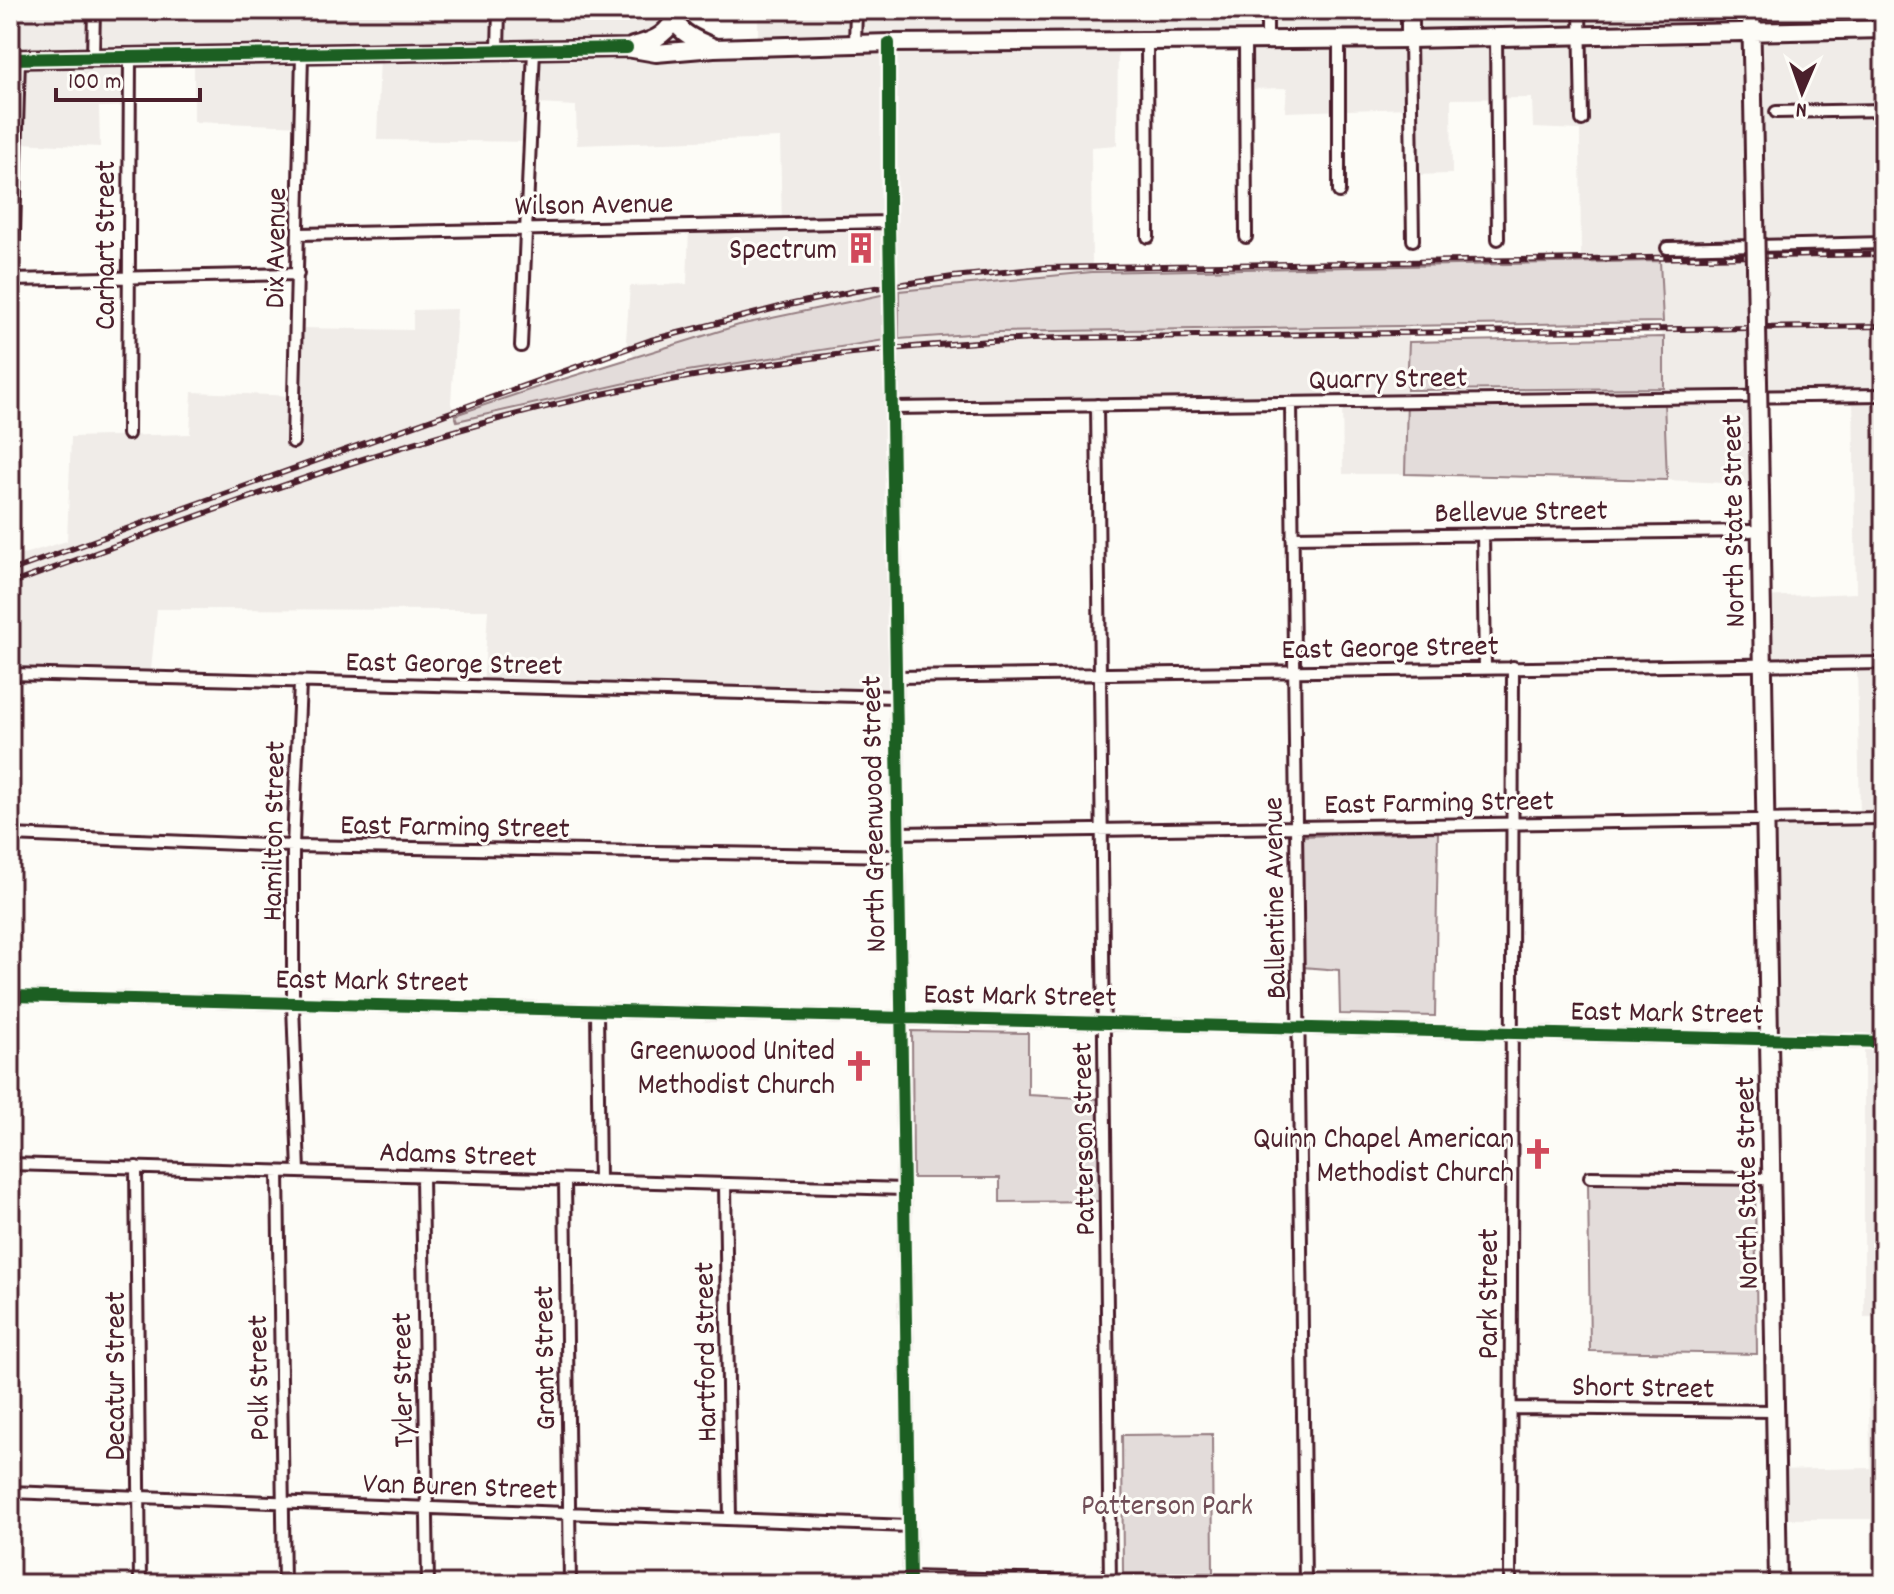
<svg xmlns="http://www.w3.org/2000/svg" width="1894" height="1594" viewBox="0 0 1894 1594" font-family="Dekko,sans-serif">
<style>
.built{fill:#f0ece8}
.green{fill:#e3dcda;stroke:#967e82;stroke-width:2}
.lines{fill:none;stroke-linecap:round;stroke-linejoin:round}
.street-casing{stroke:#4a1f2b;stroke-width:16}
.primary-casing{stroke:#4a1f2b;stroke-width:22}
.street{stroke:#fdfcf7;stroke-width:10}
.primary{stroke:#fdfcf7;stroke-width:16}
.rail-casing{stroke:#4a1f2b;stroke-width:6}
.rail{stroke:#fdfcf7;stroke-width:3;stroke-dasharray:9;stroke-linecap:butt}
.primary-bridge-casing{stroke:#4a1f2b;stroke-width:22;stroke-linecap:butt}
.primary-bridge{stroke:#fdfcf7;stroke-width:16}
.cycleway-casing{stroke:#fdfcf7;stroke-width:17}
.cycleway{stroke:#1b5e20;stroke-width:12}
.labels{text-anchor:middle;stroke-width:6;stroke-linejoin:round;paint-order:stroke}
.street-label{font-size:30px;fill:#4a1f2b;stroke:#fdfcf7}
.poi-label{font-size:30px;fill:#4a1f2b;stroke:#fdfcf7;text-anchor:end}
.park-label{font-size:30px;fill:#704e57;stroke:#fdfcf7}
</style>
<rect width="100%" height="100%" fill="#fdfcf7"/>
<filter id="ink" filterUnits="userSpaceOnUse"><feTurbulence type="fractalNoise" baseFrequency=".0125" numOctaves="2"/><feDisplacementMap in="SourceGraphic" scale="16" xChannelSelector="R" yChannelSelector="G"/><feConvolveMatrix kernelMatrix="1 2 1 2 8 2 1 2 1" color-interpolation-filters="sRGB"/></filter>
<g filter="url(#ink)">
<path class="built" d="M10,10h663l-1,34 86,-1v-33h1126v1307h-20v-274l-94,-5 -6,-219 96,-2 -3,-154 -95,3v-69l94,-4 -3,-201 -95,2 2,91 -93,-5 -7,-218 -79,1 -1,-133 -47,-2 -1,-30 -81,1 1,75 -41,1v-67l-126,4 2,-24 -43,1 -1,-53 -125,2 -1,107 -26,2 1,125 -193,19 -160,34 -105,32 -8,-17 4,-54 57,-2 2,-57 93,1 -2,-90 -203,7 -1,-39 -39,-2 -1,38 -159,-2 3,-86 -76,2 -1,70 -109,-4v-65h-62l1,49 -34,1 1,40 -81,-4v-14l-9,-1z
M457,309l-6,94 6,18 205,-46 209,-34 127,-9 411,-7 -4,149h-62l-1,-78 -449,10 4,293 -414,-11 5,-78 -331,-1 -7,71 -140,-4v-118l57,-17 4,-104 119,-3 2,-42 103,4 4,-68 114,2v-20z
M1868,1389h16v195h-12l-1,-65h-95l-2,-49 97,-2z"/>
<path class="green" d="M1660,261l3,61 -665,10 -99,7v-48l193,-19z
M886,294l-1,46 -223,35 -205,46 -2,-6 89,-30 195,-60z
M1664,337v51l-257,2 2,-48z
M1407,400h257l3,80 -262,-6z
M1438,832l-3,184 -95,-2 -1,-44 -37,-3 -2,-131z
M912,1031l116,2v62l72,4 2,102 -102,1v-24h-87z
M1588,1181l167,4 2,169 -167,-3z
M1212,1434l1,139 -90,1 -1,-139z"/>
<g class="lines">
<defs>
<path id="street" d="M1267,10v30
M1580,10l2,110
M1496,37l2,202
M1339,39v153
M1410,39l3,201
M1147,40l1,197
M1245,40l1,197
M889,43v179l21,1362
M855,44l1,-34
M498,50l1,-40
M93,57l1,-47
M1776,112l108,-2
M299,234l590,-12
M1667,248l217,-5
M10,280l288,-6
M521,346l13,-296
M10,371l9,-313
M1291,403l14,1181
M1097,405l13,1179
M892,408l992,-13
M128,434l2,-377
M293,442l9,-388
M1483,534l2,134
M1292,537l459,-6
M10,674l886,23
M896,677l988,-14
M898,833l986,-15
M10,835l283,11 605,10
M10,996l1874,46
M597,1011l2,170
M10,1164l894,25
M136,1167l4,417
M278,1172l6,412
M299,1172l-6,-168v-158l7,-163
M422,1176l6,408
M1590,1177l182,2
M565,1180l5,404
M725,1184l5,335
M1512,1408l261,3
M10,1492l899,34
M910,1577l255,7
M1510,1584l3,-917"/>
<path id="primary" d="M674,10c-1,22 21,29 39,37
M1410,10v29
M1751,10l2,89
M633,46c19,-5 31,-9 41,-26
M10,59l617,-11 29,5 58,-5 175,-5 521,-4 474,-10
M1760,494l18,1090"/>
</defs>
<use href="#street" class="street-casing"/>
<use href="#primary" class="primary-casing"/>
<use href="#street" class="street"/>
<use href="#primary" class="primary"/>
<defs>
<path id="rail" d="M10,571l641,-231 133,-34 71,-15 98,-14 91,-9 840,-14
M10,584c156,-56 310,-116 470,-160 189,-52 384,-79 580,-86l824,-12"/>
</defs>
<use href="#rail" class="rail-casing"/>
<use href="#rail" class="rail"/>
<defs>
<path id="primary-bridge" d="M1753,99l7,395"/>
</defs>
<use href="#primary-bridge" class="primary-bridge-casing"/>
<use href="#primary-bridge" class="primary-bridge"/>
<defs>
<path id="cycleway" d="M889,43v179l21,1362
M10,59l617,-11
M10,996l1874,46"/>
</defs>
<use href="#cycleway" class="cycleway-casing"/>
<use href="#cycleway" class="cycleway"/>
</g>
</g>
<defs>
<symbol id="building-bare" viewBox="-9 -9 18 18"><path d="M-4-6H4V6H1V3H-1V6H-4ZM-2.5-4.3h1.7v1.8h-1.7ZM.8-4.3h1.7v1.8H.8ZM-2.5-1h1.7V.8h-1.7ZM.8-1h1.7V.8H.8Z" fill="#d1495b" stroke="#fdfcf7" stroke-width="2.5" paint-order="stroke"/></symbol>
<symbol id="church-bare" viewBox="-9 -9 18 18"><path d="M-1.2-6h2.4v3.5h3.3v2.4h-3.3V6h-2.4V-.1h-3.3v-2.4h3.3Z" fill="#d1495b" stroke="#fdfcf7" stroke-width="2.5" paint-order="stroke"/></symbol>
</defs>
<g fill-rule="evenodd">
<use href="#building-bare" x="839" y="226" width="44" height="44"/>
<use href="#church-bare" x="837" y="1044" width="44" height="44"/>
<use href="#church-bare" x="1516" y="1132" width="44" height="44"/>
</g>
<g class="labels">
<g class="street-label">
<text transform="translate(594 203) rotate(-1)" y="10">Wilson Avenue</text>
<text transform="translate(104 245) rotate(-90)" y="10">Carhart Street</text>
<text transform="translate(274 248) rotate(-89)" y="10">Dix Avenue</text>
<text transform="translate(1388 377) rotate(-1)" y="10">Quarry Street</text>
<text transform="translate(1521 510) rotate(-1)" y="10">Bellevue Street</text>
<text transform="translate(1732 521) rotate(-91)" y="10">North State Street</text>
<text transform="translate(1390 646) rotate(-1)" y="10">East George Street</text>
<text transform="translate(454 662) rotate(1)" y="10">East George Street</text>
<text transform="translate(1439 801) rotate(-1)" y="10">East Farming Street</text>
<text transform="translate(872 814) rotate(-91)" y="10">North Greenwood Street</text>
<text transform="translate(455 825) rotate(1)" y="10">East Farming Street</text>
<text transform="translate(272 831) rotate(-89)" y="10">Hamilton Street</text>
<text transform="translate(1273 898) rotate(-91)" y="10">Ballentine Avenue</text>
<text transform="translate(372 979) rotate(1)" y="10">East Mark Street</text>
<text transform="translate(1020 994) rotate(1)" y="10">East Mark Street</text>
<text transform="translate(1667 1011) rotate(1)" y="10">East Mark Street</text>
<text transform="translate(1082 1139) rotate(-91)" y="10">Patterson Street</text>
<text transform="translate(458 1153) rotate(2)" y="10">Adams Street</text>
<text transform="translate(1745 1183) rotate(-91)" y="10">North State Street</text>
<text transform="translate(1487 1294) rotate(-90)" y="10">Park Street</text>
<text transform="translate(704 1352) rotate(-91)" y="10">Hartford Street</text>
<text transform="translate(543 1358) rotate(-91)" y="10">Grant Street</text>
<text transform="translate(114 1376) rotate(-90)" y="10">Decatur Street</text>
<text transform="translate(257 1378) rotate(-91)" y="10">Polk Street</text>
<text transform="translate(401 1380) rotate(-91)" y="10">Tyler Street</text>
<text transform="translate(1643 1386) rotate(1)" y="10">Short Street</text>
<text transform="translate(460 1485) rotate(2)" y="10">Van Buren Street</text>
</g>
<g class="poi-label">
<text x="837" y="258">Spectrum</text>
<text x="835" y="1059">Greenwood United<tspan x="835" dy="34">Methodist Church</tspan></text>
<text x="1514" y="1147">Quinn Chapel American<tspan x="1514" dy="34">Methodist Church</tspan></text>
</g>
<g class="park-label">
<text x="1167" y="1514">Patterson Park</text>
</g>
</g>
<rect width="1894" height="1594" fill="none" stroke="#fdfcf7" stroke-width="40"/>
<rect x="20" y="20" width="1854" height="1554" fill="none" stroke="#4a1f2b" stroke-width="3" filter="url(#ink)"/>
<g transform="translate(1802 92) rotate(182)" stroke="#fdfcf7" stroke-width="6" paint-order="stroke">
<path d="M0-6L14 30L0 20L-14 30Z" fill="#4a1f2b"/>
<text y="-12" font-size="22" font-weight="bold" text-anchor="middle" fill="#4a1f2b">N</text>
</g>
<path d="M56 88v12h144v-12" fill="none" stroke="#4a1f2b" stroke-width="4"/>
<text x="68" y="88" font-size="24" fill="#4a1f2b" stroke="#fdfcf7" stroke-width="6" paint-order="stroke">100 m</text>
</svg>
